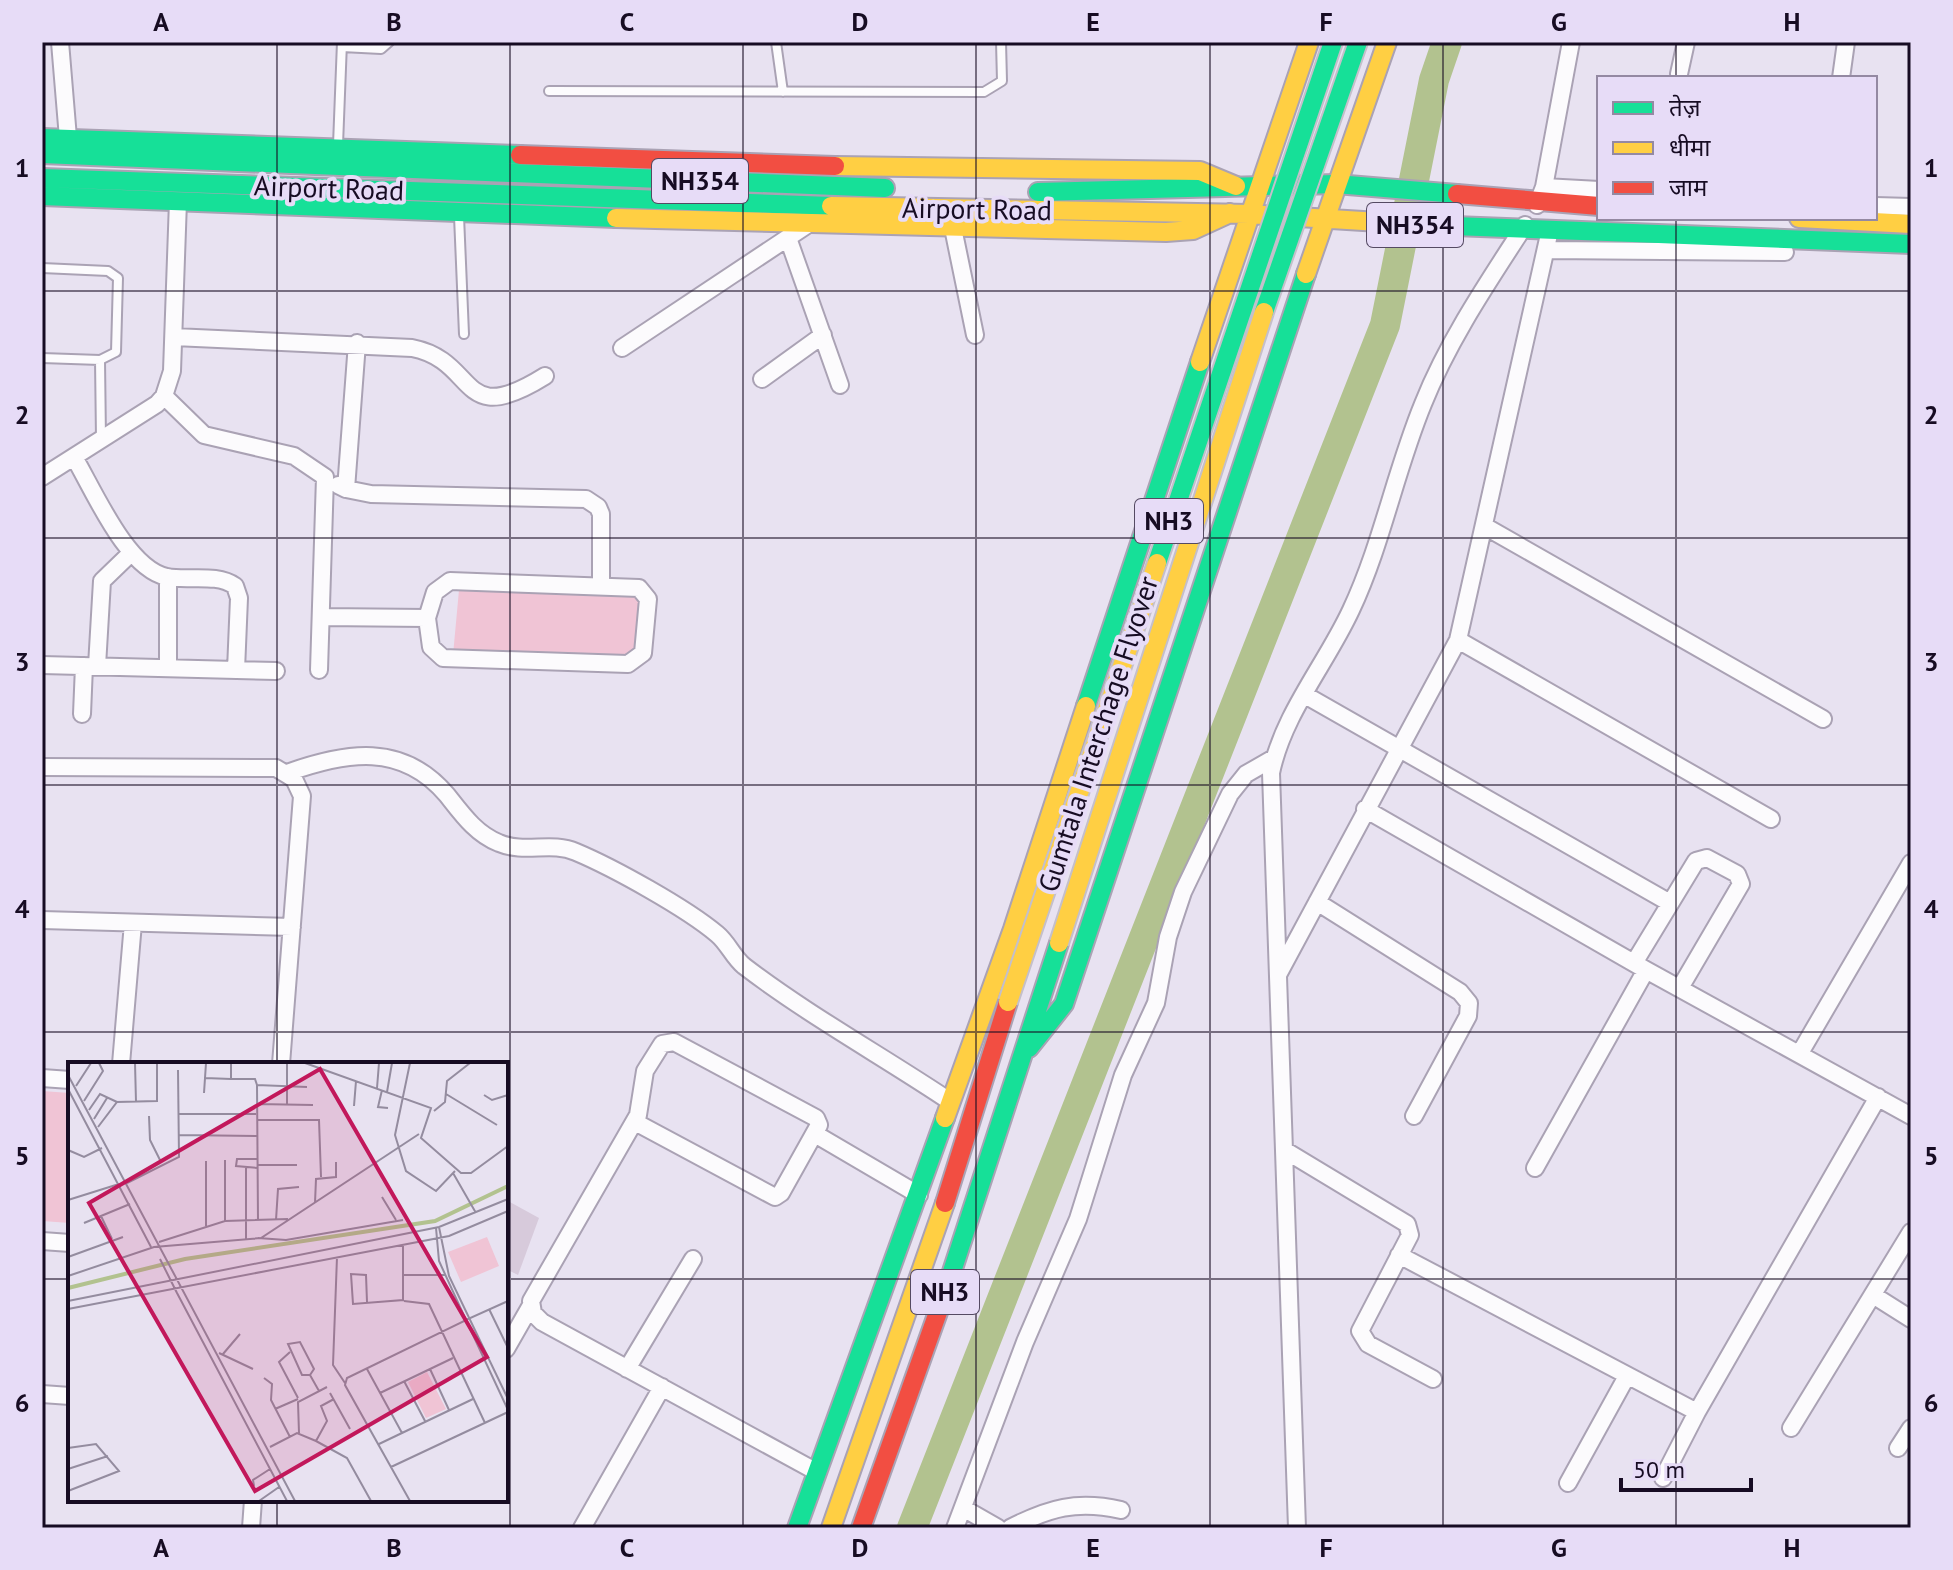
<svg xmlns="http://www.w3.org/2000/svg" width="1953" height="1570" viewBox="0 0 1953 1570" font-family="'PT Sans','Noto Sans Devanagari',sans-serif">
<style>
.green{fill:#f0c4d5}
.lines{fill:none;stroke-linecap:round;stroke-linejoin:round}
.river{stroke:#b2c28f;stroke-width:30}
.building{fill:#d7cadb}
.lane-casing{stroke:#aaa2b4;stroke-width:12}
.street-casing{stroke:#aaa2b4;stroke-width:20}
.fast-casing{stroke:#aaa2b4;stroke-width:22}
.slow-casing{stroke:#aaa2b4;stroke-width:22}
.jam-casing{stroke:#aaa2b4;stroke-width:22}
.lane{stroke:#fcfbfd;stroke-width:8}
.street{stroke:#fcfbfd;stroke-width:16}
.fast{stroke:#16e098;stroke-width:18}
.slow{stroke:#ffcf43;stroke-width:18}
.jam{stroke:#f24e42;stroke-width:18}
.fast-bridge-casing{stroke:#c4bfca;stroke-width:22;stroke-linecap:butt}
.slow-bridge-casing{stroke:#c4bfca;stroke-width:22;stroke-linecap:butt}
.fast-bridge{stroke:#16e098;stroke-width:18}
.slow-bridge{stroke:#ffcf43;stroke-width:18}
.grid{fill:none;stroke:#170c23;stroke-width:2;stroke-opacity:0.55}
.labels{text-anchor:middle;stroke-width:8;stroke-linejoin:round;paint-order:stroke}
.shield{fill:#e7dcf7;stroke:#554a63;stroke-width:2}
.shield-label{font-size:26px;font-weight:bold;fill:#170c23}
.street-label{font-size:28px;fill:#170c23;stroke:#e7dcf7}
.inset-river{fill:none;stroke:#b2c28f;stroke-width:4}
.inset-road{fill:none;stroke:#948c9f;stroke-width:2}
.view{fill:#c2185b;fill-opacity:0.15;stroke:#c2185b;stroke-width:4}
.inset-edge{fill:none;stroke:#170c23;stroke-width:4}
.neatline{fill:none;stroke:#170c23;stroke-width:3}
.grid-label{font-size:26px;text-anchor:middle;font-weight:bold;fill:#170c23}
</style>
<rect width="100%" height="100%" fill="#e8e2f1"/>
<path class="green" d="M459,590l188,5 -8,64 -186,-4z
M42,1091l28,2v130l-28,-2z"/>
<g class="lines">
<path class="river" d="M912,1528l473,-1203 49,-245 13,-38"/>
</g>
<path class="building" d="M506,1200l33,18 -21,57 -12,-6z"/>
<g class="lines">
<defs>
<path id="lane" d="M776,42l7,50
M342,47l39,2 8,-7
M549,91l435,1 18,-11 -1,-39
M338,145l4,-103
M459,216l5,118
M42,268l66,3 10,7 -2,74 -16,8 1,79
M42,358l58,2"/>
<path id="street" d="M60,42l8,96
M1679,74l7,-32
M1841,78l5,-36
M1544,187l55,3
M1537,205l7,-18 27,-145
M1875,206l36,1
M953,228l22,107
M788,238l52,147
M1547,250l238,2
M174,337l238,11c67,13 45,83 133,28
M622,348l185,-123
M762,379l61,-44
M164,396l40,39 90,21 31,21 -6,193
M74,457c20,34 53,112 93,120 21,4 50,-4 68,9l4,12 -3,72
M42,477l115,-73 7,-8 8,-25 6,-170
M338,485l8,4 11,-146
M346,489l25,5 215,5 12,8 3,7v72
M1486,527l337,192
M321,617l106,1 8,-26 15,-11 189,7 9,11 -5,54 -15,11 -185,-6 -12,-11 -4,-29
M1458,640l313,179
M42,665l234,6
M97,666l5,-85 29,-28
M168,668v-91
M1305,695l365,208
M82,714l2,-48
M42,767l234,1 18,11 8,17 -21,268
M287,773c59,-21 115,-31 160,22 15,19 29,39 52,48 26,11 52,-2 77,9 38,16 110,56 141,82 11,9 16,23 27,32 64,49 140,91 207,136
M1365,809l281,161 265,146
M1317,902l143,90 9,11 -1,13 -54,100
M42,920l250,7
M1634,963l62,-102 11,-3 30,16 4,10 -61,104
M1279,973l179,-333 92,-410
M1800,1053l111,-190
M121,1064l12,-141
M42,1078l28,2
M635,1122l140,75 6,-4 38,-68 -3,-7 -142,-76 -12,2 -17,27 -7,44 -107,186 2,12 9,9 275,150
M815,1134l104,61
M1286,1151l121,73 3,11 -50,96 8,13 65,35
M1535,1168l111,-198
M42,1241l28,2
M1399,1255l298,157 181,-315
M1873,1295l38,24
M506,1349l24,-42
M627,1369l66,-110
M42,1394l28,2
M1791,1428l120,-196
M1898,1448l13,-20
M1663,1478l34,-66
M1568,1483l59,-107
M963,1508l35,20
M251,1528l2,-28
M582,1528l80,-141
M955,1528l70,-186 53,-123 45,-144 33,-72 12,-66 15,-45 47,-98 16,-20 28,-16
M1010,1528c39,-20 67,-28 111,-18
M1297,1528l-26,-755c12,-59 55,-109 80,-163 31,-66 44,-138 72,-206 25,-63 65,-122 102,-179"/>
<path id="fast" d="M42,138l478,17
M42,154l843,34
M42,178l789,28
M1038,192l298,-8 121,10
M42,196l574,22
M1428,225l483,19
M1086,706l114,-344
M1029,1048l35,-44 242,-730
M947,1287l112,-344
M797,1528l148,-410"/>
<path id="slow" d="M835,166l365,5 36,15
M831,206l418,8 179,11
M616,218l550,14 27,-2 37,-17
M1799,218l112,6
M1306,274l81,-232
M1200,362l109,-320
M945,1118l68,-189 73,-223
M831,1528l114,-325"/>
<path id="jam" d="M520,155l315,11
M1457,194l142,12
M945,1203l63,-201
M861,1528l86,-241"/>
</defs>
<use href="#lane" class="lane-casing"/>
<use href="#street" class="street-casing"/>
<use href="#fast" class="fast-casing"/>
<use href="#slow" class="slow-casing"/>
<use href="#jam" class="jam-casing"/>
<use href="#lane" class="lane"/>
<use href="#street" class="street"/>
<use href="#fast" class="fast"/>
<use href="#slow" class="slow"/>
<use href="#jam" class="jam"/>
<defs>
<path id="fast-bridge" d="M1264,312l94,-270
M1157,563l176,-521"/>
<path id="slow-bridge" d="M1059,943l205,-631
M1008,1002l149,-439"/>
</defs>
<use href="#fast-bridge" class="fast-bridge-casing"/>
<use href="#slow-bridge" class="slow-bridge-casing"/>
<use href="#fast-bridge" class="fast-bridge"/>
<use href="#slow-bridge" class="slow-bridge"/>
</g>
<path class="grid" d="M277,42v1022M510,42v1486M743,42v1486M976,42v1486M1210,42v1486M1443,42v1486M1676,42v36M1676,218v1310M42,291h1869M42,538h1869M42,785h1869M42,1032h1869M42,1279h28M506,1279h1405M277,1500v28"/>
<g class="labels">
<g class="shield">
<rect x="652" y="159" width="96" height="44" rx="6"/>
<rect x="1367" y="203" width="96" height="44" rx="6"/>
<rect x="1135" y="499" width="68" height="44" rx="6"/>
<rect x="911" y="1270" width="68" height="44" rx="6"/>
</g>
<g class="shield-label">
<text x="700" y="190">NH354</text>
<text x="1415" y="234">NH354</text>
<text x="1169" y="530">NH3</text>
<text x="945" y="1301">NH3</text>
</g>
<g class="street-label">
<text transform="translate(329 188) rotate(2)" y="10">Airport Road</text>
<text transform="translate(977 209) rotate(1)" y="10">Airport Road</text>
<text transform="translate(1098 734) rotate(-72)" y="10">Gumtala Interchage Flyover</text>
</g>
</g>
<g transform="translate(68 1062)">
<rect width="440" height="440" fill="#e8e2f1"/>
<path d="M419,175l12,29 -38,16 -13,-30zM359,310l19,37 -20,9 -18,-36z" fill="#f0c4d5"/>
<path class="inset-river" d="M0,226l117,-29 250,-38 73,-35"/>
<path class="inset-road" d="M67,1l1,39M163,1v16h24l2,6M237,1l126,45 -10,30 40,35h10l37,-27M342,1l-15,72 11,36 30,20 19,-20M0,13l227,426M137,16l26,1M8,24l15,-23M309,26l2,-25M0,27l83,158M314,28l-4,17 10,1M319,30l5,-29M136,31l2,-30M378,32l51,31M416,33l8,5 16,-5M16,39l19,-30 -4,-8M189,42l56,1M219,42v-41M286,44l2,-25M21,48l11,-16 17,8M366,49l11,-9 2,-21 23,-18M111,52h77M81,54l1,24 11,22M26,57l13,-21M189,58h62l2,57M30,65l19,-25 40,-1v-38M111,73l78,1M0,88l16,7 18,-9M189,97h-20l-1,7 22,2M157,98v61M138,99v65M190,103h39M178,106v71M385,111l23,40M59,121l52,-26 -1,-87M314,135l14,23M0,138l51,-16M247,141l1,-24 20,-2v-15M33,154l11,23M208,158l2,-31 21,-2M190,159l-1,-136 50,2M16,161l46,-19M371,165l10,49 59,123M368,166l3,33 27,59 42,-19M190,176l28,2 117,-20M91,180l66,-21 63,-2M0,195l55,-20M269,195l-4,108 12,18M92,197l17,34M335,213h43M0,214l86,-29 107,-9 158,-104M109,231l110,208M0,239l371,-74 69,-28M336,239l25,3 56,119M299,240l-1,-27 -15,-1 2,30 50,-4v-55M0,247l381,-73 59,-25M421,247l19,39M222,290l-11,10 19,36M151,291l34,16M155,292l17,-20M299,307l35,64M362,307l19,41M242,313l4,-6 -14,-27 -12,2 14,31h8l9,16M196,316l8,6 -1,16 19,37M336,319l21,40M262,331l20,36M312,331l73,-35M207,347l23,-10M231,371l-1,-31 29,-15M248,379l11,-20 -6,-15 13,-7M311,382l94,-45M202,385l27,-14 19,8 31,17 24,43M0,386l28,-4 23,27 -51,20M323,405l117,-55M0,407l40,-13M186,424l-1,-6 17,-11M191,439l20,-14M342,439l-65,-116 2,-7 119,-58 42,90"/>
<path class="view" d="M252,7l167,288 -232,134 -166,-288z"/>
<rect width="440" height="440" class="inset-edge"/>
</g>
<rect width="1953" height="1570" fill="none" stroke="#e7dcf7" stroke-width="88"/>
<rect x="1597" y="76" width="280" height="144" fill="#e7dcf7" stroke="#9489a2" stroke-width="2"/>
<rect x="1613" y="102" width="40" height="12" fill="#16e098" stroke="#9489a2" stroke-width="2"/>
<text x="1669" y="116" font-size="24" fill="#170c23">तेज़</text>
<rect x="1613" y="142" width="40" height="12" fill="#ffcf43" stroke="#9489a2" stroke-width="2"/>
<text x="1669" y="156" font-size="24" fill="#170c23">धीमा</text>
<rect x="1613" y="182" width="40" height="12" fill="#f24e42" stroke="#9489a2" stroke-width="2"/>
<text x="1669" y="196" font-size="24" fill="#170c23">जाम</text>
<path d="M1621 1478v12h130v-12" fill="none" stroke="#170c23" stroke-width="4"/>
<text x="1633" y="1478" font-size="24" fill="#170c23" stroke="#e7dcf7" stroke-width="6" paint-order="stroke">50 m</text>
<rect x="44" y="44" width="1865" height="1482" class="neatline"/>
<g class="grid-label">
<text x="161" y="31">A</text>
<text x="394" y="31">B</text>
<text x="627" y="31">C</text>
<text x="860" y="31">D</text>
<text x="1093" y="31">E</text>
<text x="1326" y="31">F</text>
<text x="1559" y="31">G</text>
<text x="1792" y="31">H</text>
<text x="22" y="177">1</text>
<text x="1931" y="177">1</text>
<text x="22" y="424">2</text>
<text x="1931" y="424">2</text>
<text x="22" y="671">3</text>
<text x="1931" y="671">3</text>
<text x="22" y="918">4</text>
<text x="1931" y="918">4</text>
<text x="22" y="1165">5</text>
<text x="1931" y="1165">5</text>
<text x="22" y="1412">6</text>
<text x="1931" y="1412">6</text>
<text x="161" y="1557">A</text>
<text x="394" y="1557">B</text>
<text x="627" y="1557">C</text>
<text x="860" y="1557">D</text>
<text x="1093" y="1557">E</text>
<text x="1326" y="1557">F</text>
<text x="1559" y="1557">G</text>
<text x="1792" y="1557">H</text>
</g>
</svg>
